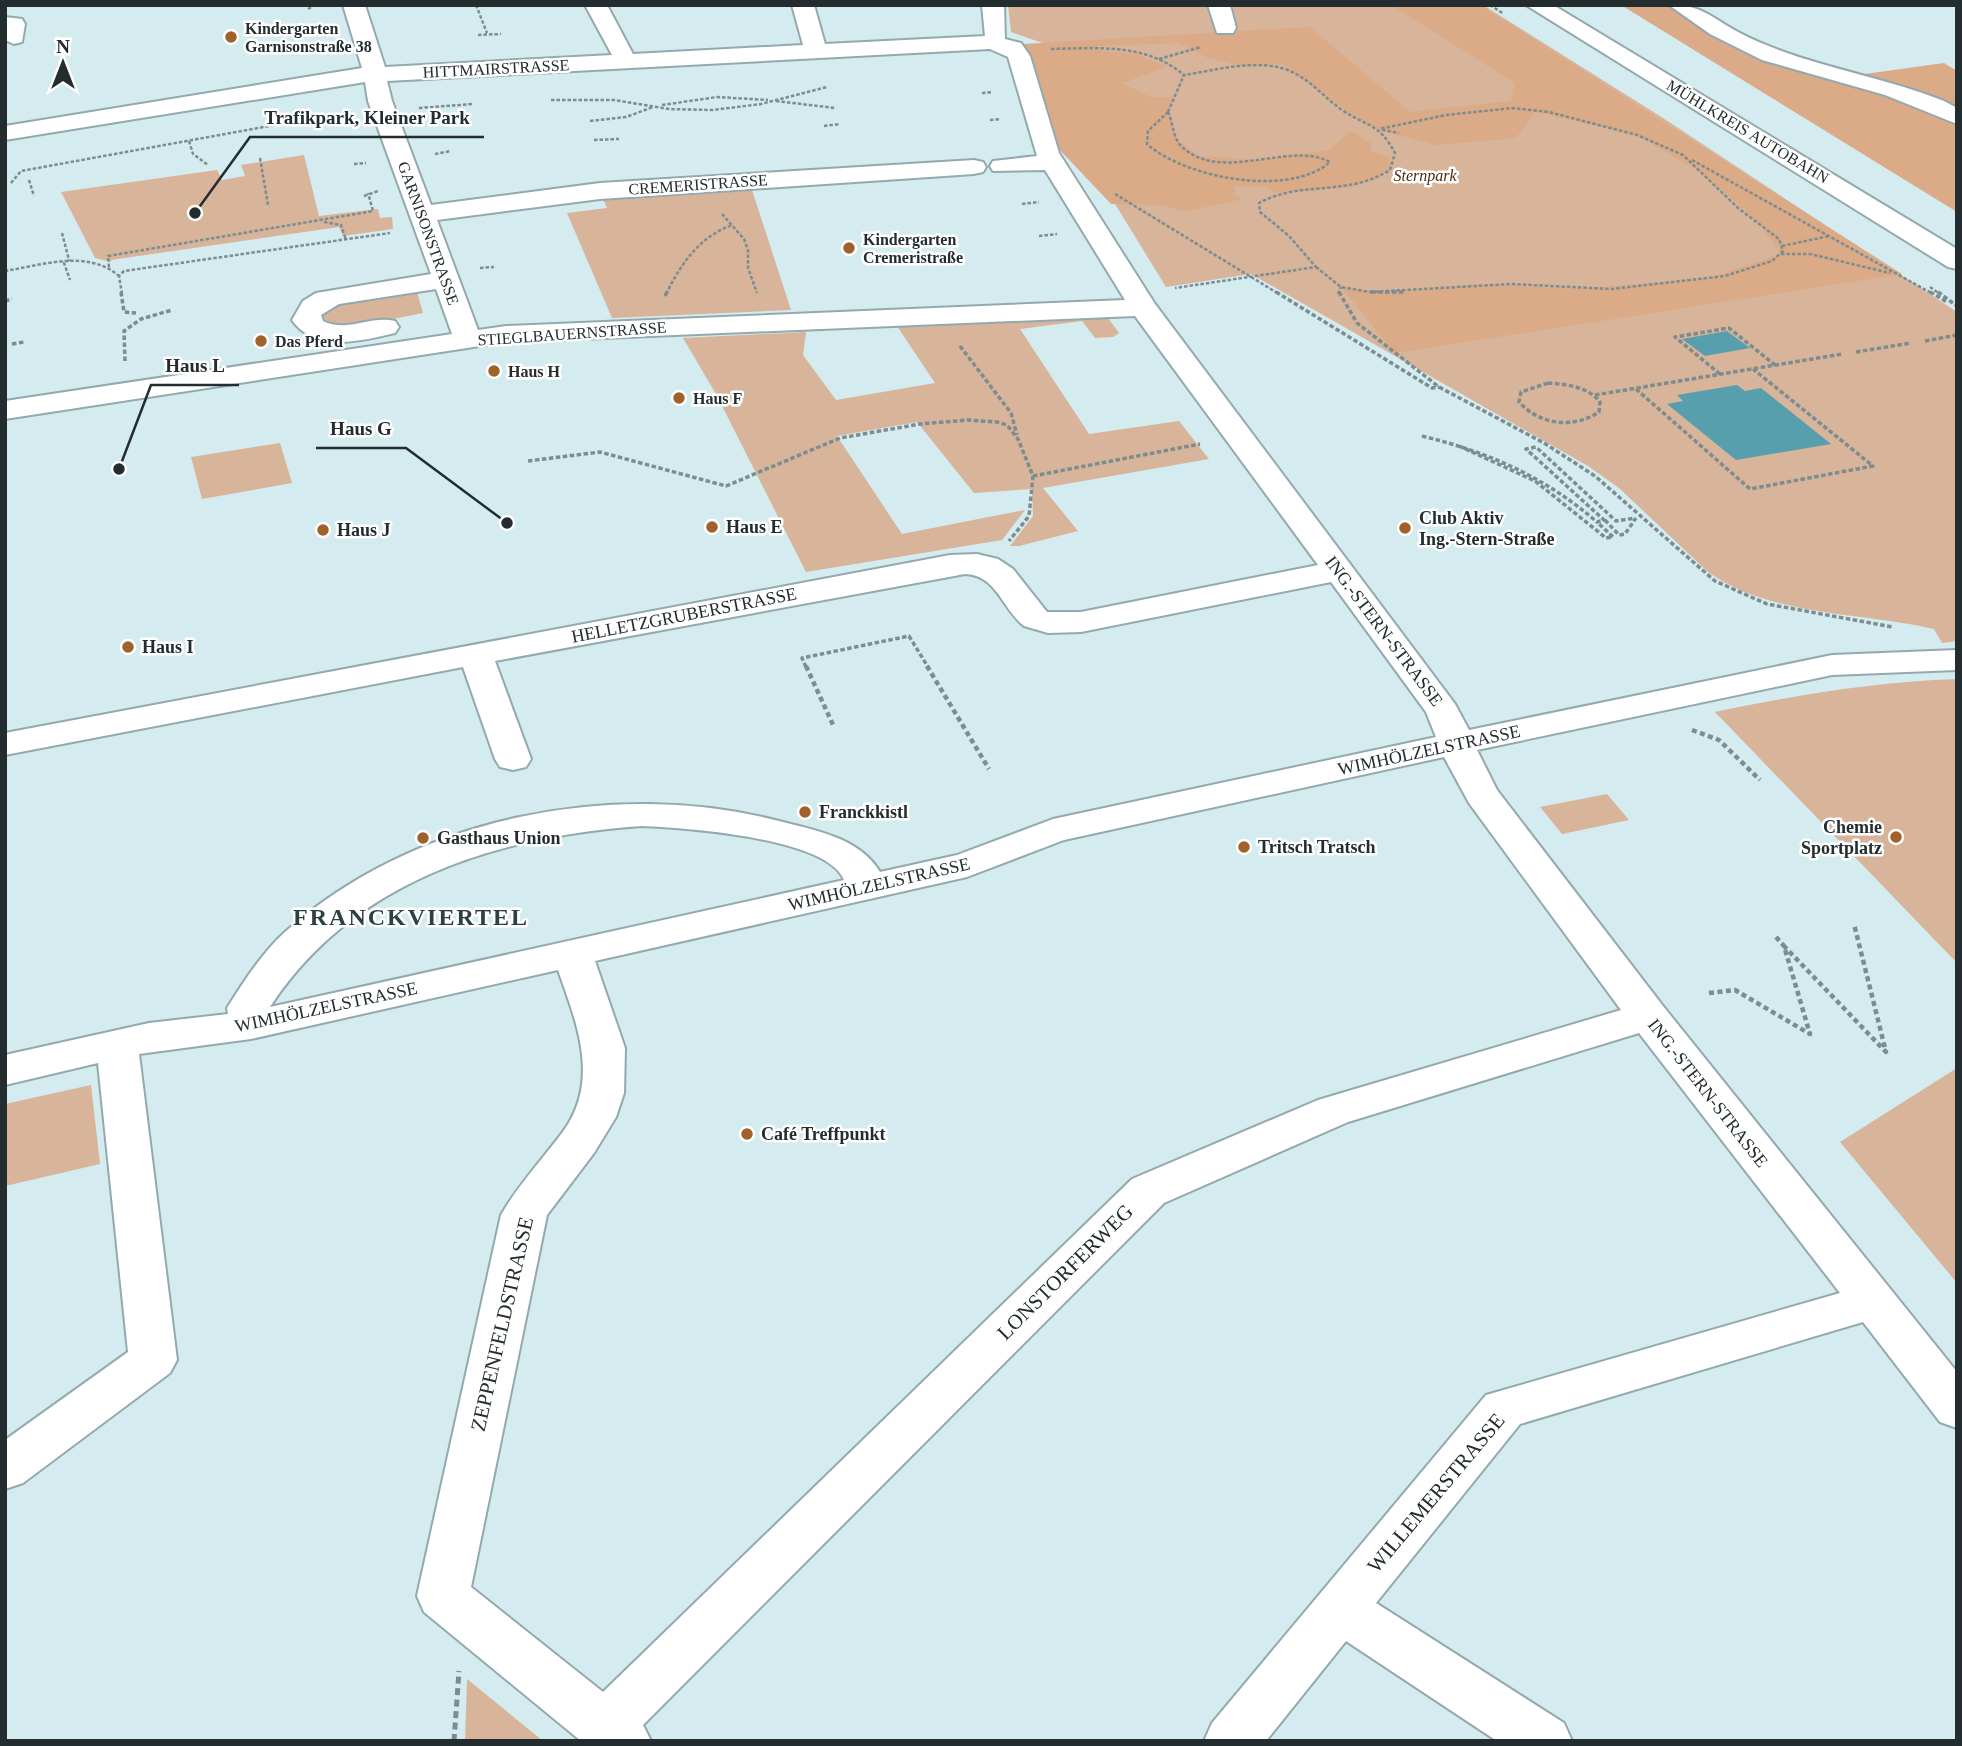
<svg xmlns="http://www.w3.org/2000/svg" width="1962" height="1746" viewBox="0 0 1962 1746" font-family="Georgia,serif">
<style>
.green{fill:#d7b49a}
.forest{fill:#dbaa87}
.water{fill:#589fad}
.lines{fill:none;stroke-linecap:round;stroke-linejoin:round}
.minor-casing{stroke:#93a9ae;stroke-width:4}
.highway-casing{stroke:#93a9ae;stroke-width:4}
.path-far3{stroke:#7c8c8f;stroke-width:2.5;stroke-dasharray:3.5 2;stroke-linecap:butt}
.path-far2{stroke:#7c8c8f;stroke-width:3.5;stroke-dasharray:4.5 2.5;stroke-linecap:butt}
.path-far1{stroke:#7c8c8f;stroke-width:4.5;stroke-dasharray:5 3.5;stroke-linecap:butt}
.path{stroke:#7c8c8f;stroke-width:5;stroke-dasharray:7 4.5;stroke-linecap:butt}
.minor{fill:#fff;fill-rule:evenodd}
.highway{fill:#fff;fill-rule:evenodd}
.poi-dot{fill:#a1612a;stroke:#fff;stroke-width:2.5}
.labels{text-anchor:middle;stroke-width:5;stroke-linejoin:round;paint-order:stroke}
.far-poi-label{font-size:16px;font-weight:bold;fill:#232c2e;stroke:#fff;text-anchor:start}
.far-street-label{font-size:16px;fill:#232c2e;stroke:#fff}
.far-park-label{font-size:16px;font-style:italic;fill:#4b2b0f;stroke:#fff}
.poi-label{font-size:18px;font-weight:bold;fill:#232c2e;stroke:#fff;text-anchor:start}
.street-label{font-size:18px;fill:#232c2e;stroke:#fff}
.near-street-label{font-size:21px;fill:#232c2e;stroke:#fff}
.district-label{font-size:24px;font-weight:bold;letter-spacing:2px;fill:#2d4044;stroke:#fff}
.leader{fill:none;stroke:#232c2e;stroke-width:2.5}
.callout-dot{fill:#232c2e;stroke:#fff;stroke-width:2.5}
.callout-label{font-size:19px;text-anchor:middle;font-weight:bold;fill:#232c2e;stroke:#fff;stroke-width:5;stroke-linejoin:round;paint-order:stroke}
</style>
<rect width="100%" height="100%" fill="#d4ebf0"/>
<path class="green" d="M1008,5h204l7,25 18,-1 -6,-24h252l180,113 294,194v329l-15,2 -8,-14c-73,-17 -162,-12 -226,-57l-89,-84 -31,-22 -337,-192 -85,13 -81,-132 -34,-109 -40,-14z
M304,155l15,61 59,-7 2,9 12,-1 1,12 -50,7 -4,-9 -228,33v2l-16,-4 -34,-66 156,-22 5,10 23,-4 -4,-11z
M751,187l40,123 -179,8 -45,-105 40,-5 -5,-11z
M417,292l6,21c-22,4 -90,22 -103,2l14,-12z
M1108,318l11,15 -6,4 -18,1 -13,-17 -62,8 69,105 90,-13 30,38 -166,29 35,43 -59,15h-9l23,-30 -1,-27 -58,4 -57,-71 -80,14 65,98 123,-24 -23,30 -196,32 -90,-178 -33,-56 123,-6 -3,23 33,45 99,-17 -38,-57z
M280,443l12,40 -90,16 -11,-42z
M1957,679v284l-242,-251c83,-17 156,-30 242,-33z
M1607,794l22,26 -67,14 -22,-27z
M1957,1068v215l-117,-141z
M91,1085l9,79 -95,22v-82z
M467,1679l76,62h-78z"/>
<path class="forest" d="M1391,5h89l422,269 -507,79 -54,-66 38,6 96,-9 99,5 136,-11 71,-24 -22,-31 -56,-49 -66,-39 -102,-23 -19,26 -81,7 -57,-16 -20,-10 -75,-55 -40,3 -37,-10 -27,-14 -81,3 -7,4 45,4 31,13 -45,16 28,14h24l-6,15 9,28 21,16 59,4 72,-10 22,-19 21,13 -2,7 20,6v13l-37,17 -77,6 -9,-6 -32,-1 -1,9 9,4 -57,12 -27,-6 -48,-1 -72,-76 -32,-83 303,-18 100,85 101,-11 4,-18z
M1621,5h49l166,73 108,-15 13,8v141z"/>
<path class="water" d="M1727,331l23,17 -45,8 -23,-17z
M1737,385l8,6 16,-3 70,56 -95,16 -69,-56 16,-3 -6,-6z"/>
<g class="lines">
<defs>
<path id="minor" d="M343,5h22l20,62 227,-12 -27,-50h22l26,49 170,-9 -11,-40h22l11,39 160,-8 -3,-31h22l1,34 16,4 9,13 29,97 96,151 300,400 14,26 363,-75 125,-5v20l-125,5 -355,75 20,40 166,216 294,366v56l-17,-6 -77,-100 -343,102 -144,179 188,120 8,18h-75l-151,-100 -80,100h-62l8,-18 274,-328 354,-102 -201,-260 -291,89 -184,81 -521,522 8,16h-70l-157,-129 -7,-16 84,-381c17,-30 40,-54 61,-82 39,-52 15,-109 -4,-163l-307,69 -112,15 38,306 -7,13 -147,110 -18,6v-49l123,-88 -30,-289 -93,22v-30l144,-32 79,-9 -1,-6c17,-27 35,-55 58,-76 129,-115 329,-154 494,-111 36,9 81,17 101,51l77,-17 96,-36 383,-82 -10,-25 -95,-130 -250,50 -33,1 -24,-7c-22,-17 -27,-51 -59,-52l-470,87 36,98 -5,8 -13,3 -13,-3 -5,-8 -32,-92 -458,88v-22l945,-178 27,-1 21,5 15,10 34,43h34l237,-47 -183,-249 -629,26 -501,77v-18l447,-67 -16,-45 -97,15 -18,11 2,6c23,12 48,-6 72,0l4,6 -4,6c-33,8 -80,20 -103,-13l11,-19 13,-8 115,-19 -63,-173 -3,-19 -360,58v-14l357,-58zM990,49l18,8 29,99 -44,5 -3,5 3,5 52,-1 80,130 -619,26 -28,4 -41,-110 163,-21 374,-25 9,-2 3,-5 -3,-5 -9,-2 -374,23 -169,22 -39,-104 -5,-20zM1444,757l25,46 152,207 -303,90 -186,79 -529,513 -132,-105 76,-372 47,-62 22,-36 8,-24 1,-45 -30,-87 372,-84 97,-37zM642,826c42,2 185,11 202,54l-574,127c83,-127 228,-171 372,-181z
M1208,5h22l6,23 -3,5h-16z
M1669,5c34,0 41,12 69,27 65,34 139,42 206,69l13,7v16l-72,-29 -123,-35 -52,-26z
M5,17l17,2 3,5 -3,18 -8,2 -9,-4z"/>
<path id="highway" d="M1526,5h27l404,244v20l-9,-2z"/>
</defs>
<use href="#minor" class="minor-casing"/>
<use href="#highway" class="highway-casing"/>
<path class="path-far3" d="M476,5l11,28
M1490,5l14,9
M308,9l5,-3
M478,35l23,-1
M1051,49c47,-1 95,-6 133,26
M1159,59l42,-12
M982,93l11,-1
M551,100h63l55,9 44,1 48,-6 66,-17
M776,101l59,7
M662,105l55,-8 51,3
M419,108l54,-4
M1168,112c5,10 5,27 14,35 41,37 107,-7 148,15 -41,36 -145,16 -183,-18l1,-13z
M1168,112l16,-37c33,-5 81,-19 112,-1 17,9 30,25 46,36 27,18 36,12 53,43l-5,17c-43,27 -89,10 -131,33l1,9 29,24 27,31 -141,21
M990,120l11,-1
M590,121l36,-4 27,-10
M824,126l16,-2
M1382,130l17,3
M594,140l25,-1
M189,141l4,13 15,11
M435,154l16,-3
M260,158l8,47
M1692,160l241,134
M354,164l12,-1
M29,180l5,16
M11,183l10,-12 287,-52 40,-3
M1115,194l164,100
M364,196l14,-5
M1022,204l17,-2
M722,214l22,25 4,11v18l9,25
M324,222l17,3 5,15
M62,233l7,27 -5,3 6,17
M1039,236l18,-2
M1782,246l47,-10
M1781,254h29l80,19
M109,267l-1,-11 265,-45 -5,-18
M1316,267l25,20 29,5 141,-8 100,5 114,-13 47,-15 11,-10 -4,-12 -41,-31 -55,-53 -46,-20 -88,-23 -36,-4 -67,7 -67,14
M480,268l14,-1
M5,271c37,-6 83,-22 114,5
M1930,287l10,7
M122,294l-3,-18 5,-5 266,-38
M666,294c15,-30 33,-57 66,-69
M1338,294l3,-7"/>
<path class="path-far2" d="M121,292l3,20 12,1
M1276,292l156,96 7,-1
M1339,292l18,31 82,64 105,56 51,33 120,105 52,23 126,23
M1371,292h34
M1930,292l17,10
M1938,292l19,14
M665,296l2,-4
M5,301l7,-2
M1925,341l32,-6
M12,344l12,-2
M960,346l51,67 6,22
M1856,352l55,-9
M125,361l-1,-30 17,-12 31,-9
M1720,374l-45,-37 54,-9 46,37
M1548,383c18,1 41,4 52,19l-1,10c-26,17 -59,13 -80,-10l2,-10z
M1636,389l114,100 123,-23 -120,-97
M1595,395l247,-41
M1422,436c66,16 123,41 175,86l7,-2 -78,-71 10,-2 80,74 19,-3
M1459,446l76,35 71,57 7,-1 -16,-15
M528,461l72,-9 126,34 114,-48 80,-14 48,-4 29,2 10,3 11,14 15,37 -4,40 -20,25
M1033,476l167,-32
M1605,520l14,15 6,-1 11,-16
M806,667l-4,-9 107,-22 19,31"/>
<path class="path-far1" d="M806,666l28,61
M927,666l62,103
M1692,730l27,10 41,40
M1776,937l8,9
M1709,993l26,-3 75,44 -26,-88 102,106 -32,-128"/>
<path class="path" d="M454,1741l5,-70"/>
<use href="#minor" class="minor"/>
<use href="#highway" class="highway"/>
</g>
<g class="poi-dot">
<circle cx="231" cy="37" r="7"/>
<circle cx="849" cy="248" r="7"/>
<circle cx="261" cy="341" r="7"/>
<circle cx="494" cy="371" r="7"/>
<circle cx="679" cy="398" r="7"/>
<circle cx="712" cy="527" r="7"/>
<circle cx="1405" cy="528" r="7"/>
<circle cx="323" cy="530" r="7"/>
<circle cx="128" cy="647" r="7"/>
<circle cx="805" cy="812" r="7"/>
<circle cx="1896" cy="837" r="7"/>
<circle cx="423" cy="838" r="7"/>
<circle cx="1244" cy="847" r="7"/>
<circle cx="747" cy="1134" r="7"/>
</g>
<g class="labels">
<g class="far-poi-label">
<text x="245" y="34">Kindergarten<tspan x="245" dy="18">Garnisonstraße 38</tspan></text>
<text x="863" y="245">Kindergarten<tspan x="863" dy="18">Cremeristraße</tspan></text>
<text x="275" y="347">Das Pferd</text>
<text x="508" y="377">Haus H</text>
<text x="693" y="404">Haus F</text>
</g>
<g class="far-street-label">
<text transform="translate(496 68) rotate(-3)" y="6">HITTMAIRSTRASSE</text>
<text transform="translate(1748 131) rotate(31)" y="6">MÜHLKREIS AUTOBAHN</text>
<text transform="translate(698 184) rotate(-4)" y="6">CREMERISTRASSE</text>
<text transform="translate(429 233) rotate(70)" y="6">GARNISONSTRASSE</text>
<text transform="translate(572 333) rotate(-4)" y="6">STIEGLBAUERNSTRASSE</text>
</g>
<g class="far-park-label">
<text x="1425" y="181">Sternpark</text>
</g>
<g class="poi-label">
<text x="1419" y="524">Club Aktiv<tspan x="1419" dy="21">Ing.-Stern-Straße</tspan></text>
<text x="726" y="533">Haus E</text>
<text x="337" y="536">Haus J</text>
<text x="142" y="653">Haus I</text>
<text x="819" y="818">Franckkistl</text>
<text x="1882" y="833" text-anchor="end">Chemie<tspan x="1882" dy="21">Sportplatz</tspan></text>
<text x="437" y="844">Gasthaus Union</text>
<text x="1258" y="853">Tritsch Tratsch</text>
<text x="761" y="1140">Café Treffpunkt</text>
</g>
<g class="street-label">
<text transform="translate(684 615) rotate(-11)" y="6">HELLETZGRUBERSTRASSE</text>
<text transform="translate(1384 631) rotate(53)" y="6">ING.-STERN-STRASSE</text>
<text transform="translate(1429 750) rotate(-12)" y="6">WIMHÖLZELSTRASSE</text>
<text transform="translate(879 884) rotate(-13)" y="6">WIMHÖLZELSTRASSE</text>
<text transform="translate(326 1007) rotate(-12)" y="6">WIMHÖLZELSTRASSE</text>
<text transform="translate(1708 1093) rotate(52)" y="6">ING.-STERN-STRASSE</text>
</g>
<g class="near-street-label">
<text transform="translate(1065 1272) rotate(-45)" y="7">LONSTORFERWEG</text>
<text transform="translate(502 1324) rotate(-77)" y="7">ZEPPENFELDSTRASSE</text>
<text transform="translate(1436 1493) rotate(-50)" y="7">WILLEMERSTRASSE</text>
</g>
<g class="district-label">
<text x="411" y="925">FRANCKVIERTEL</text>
</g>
</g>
<path class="leader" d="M195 213L250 137H484M119 469L151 385H239M507 523L406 448H316"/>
<g class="callout-dot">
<circle cx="195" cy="213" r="7"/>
<circle cx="119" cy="469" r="7"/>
<circle cx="507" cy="523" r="7"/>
</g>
<g class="callout-label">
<text x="367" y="124">Trafikpark, Kleiner Park</text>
<text x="195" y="372">Haus L</text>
<text x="361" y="435">Haus G</text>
</g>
<rect width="1962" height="1746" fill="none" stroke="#232c2e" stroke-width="14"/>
<g transform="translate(63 63)" stroke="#ffffff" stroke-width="5" paint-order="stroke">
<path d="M0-5L12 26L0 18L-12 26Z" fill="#232c2e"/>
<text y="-10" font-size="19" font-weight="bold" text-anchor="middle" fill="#232c2e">N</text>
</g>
</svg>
